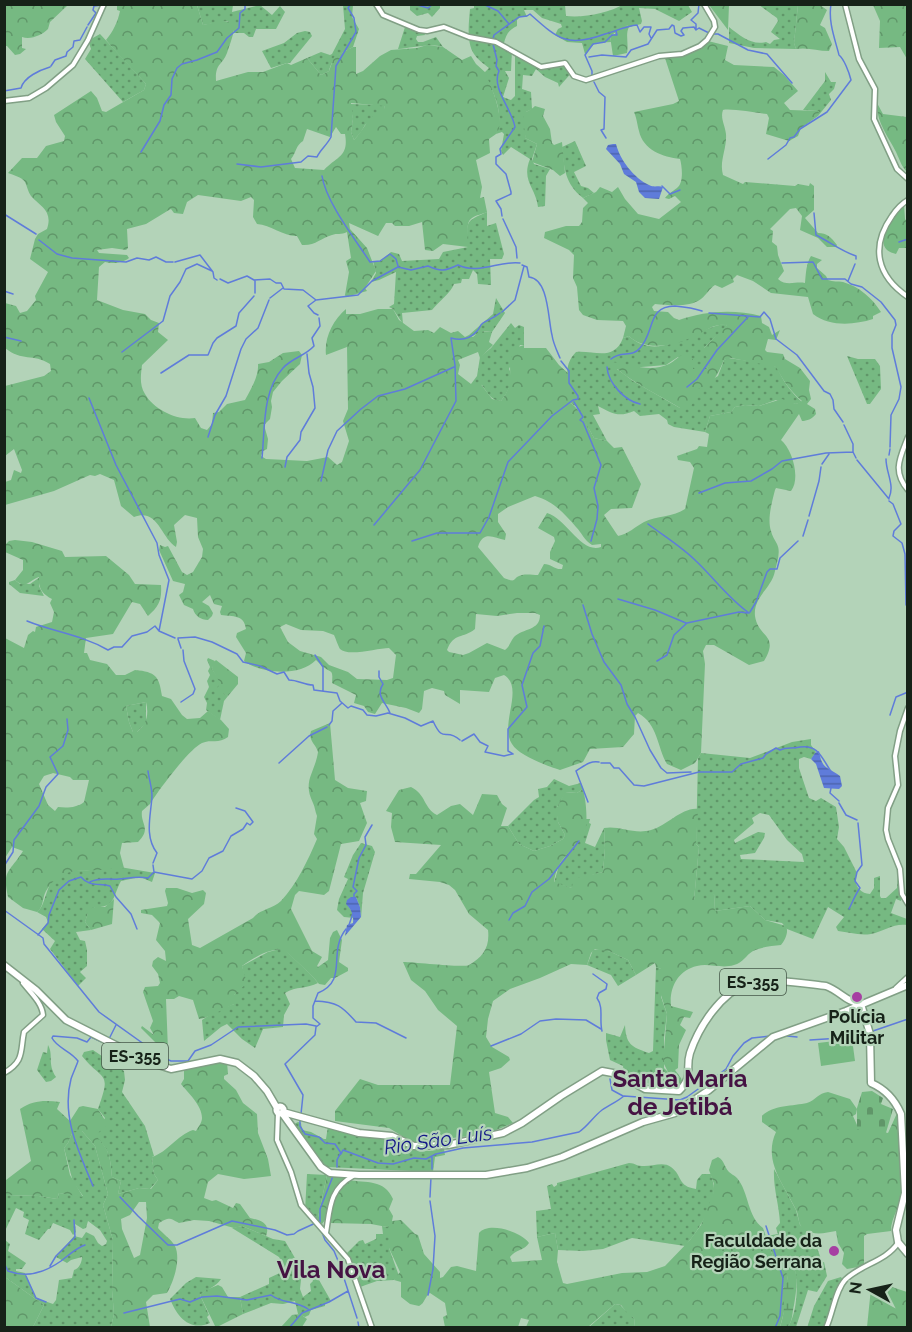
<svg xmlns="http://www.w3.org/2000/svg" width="912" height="1332" viewBox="0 0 912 1332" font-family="Raleway,sans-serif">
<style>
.grass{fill:url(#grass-dots);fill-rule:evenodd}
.forest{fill:url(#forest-crowns);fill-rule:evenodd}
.wetland{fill:url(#wetland-marsh)}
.cemetery{fill:url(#cemetery-stones)}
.garden{fill:#76b982}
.water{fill:url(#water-rules)}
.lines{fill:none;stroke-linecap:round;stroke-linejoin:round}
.stream{stroke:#5f7cda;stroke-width:1.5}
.tertiary-casing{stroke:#819f85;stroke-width:7}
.primary-casing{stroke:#819f85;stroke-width:9}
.tertiary{stroke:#fff;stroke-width:4}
.primary{stroke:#fff;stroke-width:6}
.poi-dot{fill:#a63fa2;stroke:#b3d3b8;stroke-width:2}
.labels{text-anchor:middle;stroke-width:4.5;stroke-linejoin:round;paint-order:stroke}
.shield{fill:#b3d3b8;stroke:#455748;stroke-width:1.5}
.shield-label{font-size:16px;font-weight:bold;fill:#162218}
.poi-label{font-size:18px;font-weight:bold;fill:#162218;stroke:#b3d3b8}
.water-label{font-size:20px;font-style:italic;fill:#141788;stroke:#b3d3b8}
.district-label{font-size:24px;font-weight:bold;fill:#451343;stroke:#b3d3b8}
</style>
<defs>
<pattern id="grass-dots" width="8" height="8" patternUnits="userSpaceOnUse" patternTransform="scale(1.5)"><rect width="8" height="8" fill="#76b982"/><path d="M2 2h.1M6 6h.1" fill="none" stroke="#609669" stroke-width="1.8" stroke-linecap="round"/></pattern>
<pattern id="forest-crowns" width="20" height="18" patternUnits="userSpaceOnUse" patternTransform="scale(1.5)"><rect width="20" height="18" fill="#76b982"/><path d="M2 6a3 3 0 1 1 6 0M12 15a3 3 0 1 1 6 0" fill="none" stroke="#609669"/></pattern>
<pattern id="wetland-marsh" width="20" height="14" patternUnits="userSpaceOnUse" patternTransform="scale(1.5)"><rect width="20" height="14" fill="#76b982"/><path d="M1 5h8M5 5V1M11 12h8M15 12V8" fill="none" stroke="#609669"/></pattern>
<pattern id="cemetery-stones" width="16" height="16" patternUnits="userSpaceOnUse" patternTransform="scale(1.5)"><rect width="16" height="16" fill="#76b982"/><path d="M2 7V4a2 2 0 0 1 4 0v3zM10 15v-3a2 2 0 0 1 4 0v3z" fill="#609669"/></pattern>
<pattern id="water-rules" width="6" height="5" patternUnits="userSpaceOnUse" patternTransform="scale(1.5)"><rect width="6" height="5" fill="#5f7cda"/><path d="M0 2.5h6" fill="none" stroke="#4d65b0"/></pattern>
</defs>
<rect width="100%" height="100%" fill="#b3d3b8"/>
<path class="grass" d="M624,4l64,1 4,7 -13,9 -24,-12 -16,-1 3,13 -1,3 -12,3 -2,-2 -17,11 1,6 -16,1 -10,11 -3,-11 -15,-1 -12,-7 3,-6 4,-2 -1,-3 -19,-6 -9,-8h-9l3,7h-7l-3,3v6c-8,4 -11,8 -13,17l2,3 6,3 -1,22h-6l4,7 -6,19 8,3 4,-4v-47l4,9 5,-2 18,9 20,-4 5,2 6,8 -14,16 -1,-4 -13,-6 -9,-8 -4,7 -9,-1 -1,14 9,3 1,17 -6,3 -1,26 12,6 -5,15 2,5 16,5 -4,7 -1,30 -7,1c-2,-19 -17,-26 -8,-48l-19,-12 -8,8 -2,-4 3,-17 -2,-2 -6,2c9,-21 -3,-43 -12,-61l5,-5c-5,-4 -12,-9 -15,-14 -8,-12 -5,-32 -4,-45l4,-1v-3h91l1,11c18,2 43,-3 58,-12z
M197,5h36l-1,7 28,-7 12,10 8,-9 5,6 -9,17h-20l-3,8h-4l-5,-4h-10v-2l-6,-10 -25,4z
M343,5h10l-1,12 7,12 -6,18c-13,7 -20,9 -24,24l-8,4 -14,-17 14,-6 9,3 2,-1 13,-25z
M412,5h28v3l-8,9 -4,-4 -11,3 -7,-6v-4z
M759,5h39l-4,38 2,6 -42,-1 -25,-5v-16c10,8 23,19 37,15l4,2 4,-4 6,-1 -9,-7 7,-11 -1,-3z
M405,27l19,6 1,2 -8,1 -1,3 2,3h5l13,-5 7,10c-13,-4 -32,1 -45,2z
M305,31l5,1 2,4 -22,27h-3l-16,5 -9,-17 22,-8 13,-10z
M100,34c15,16 31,33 46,50l-2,6 -21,12 -38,-43 6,-10 -2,-6 2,-4z
M825,72l6,10h5l-2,7 -5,5 2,6 -13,16v-5l-15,-1 22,-29z
M350,104l35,1 -1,7 -19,13 -4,7 -7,8 -3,-8 2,-13z
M575,141l11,25 -12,6 7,14 7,2 6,5 -11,5c-18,-14 -19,-30 -21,-51z
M487,212v14l9,-3 8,31 -2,5h-12l1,26 -13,-1 -1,-10 -4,-4 -4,9h-7l-1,4 -7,1c-3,9 -15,17 -22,26l-30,3 1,11 -10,-15 -4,-2 5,-3 2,-32 -17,8 -8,2 5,-9 -3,-12h8l10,-9 8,2 3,7 37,-2 4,-7 25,-5c-1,-26 -4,-25 19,-35z
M496,298l9,15 -13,19 -8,-1 -14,6 -1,-2 24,-21z
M511,323l4,5 4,-3 5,2v18h-4l-11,24c6,12 -1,22 -8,32 -10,0 -14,-9 -19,-16l-11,-1 6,-8 3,-19 11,-9z
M726,324l1,2c-7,8 -16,14 -23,22l7,15 -4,6h-14v-6l-15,-6 -12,8 -49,4 16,12 47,27 15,-19 23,-13 6,-16 4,-2 36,5 13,4c5,13 14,25 25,35l-6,2 -20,-4 -17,6 -14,-1 -10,2 -4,5 -21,4 -5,16 -31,-5 -6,-3 -1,-4 -8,-6 -19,2 -6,-5c-16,7 -22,2 -36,-5l2,8 -7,1 14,26 -13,-3 -17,-31 -8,-5c1,-18 -8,-35 7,-50 18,-2 38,10 47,-14l6,-2c30,28 65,-9 97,-12z
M847,356l11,3h17l5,7 1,23 -11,15h-3z
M40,577l-1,9 5,10 -24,-3 -11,-9v-2l6,-2 5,4h10z
M208,658l7,3 -3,8 7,10 5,14 4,3 -4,5 -4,19 -14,-10 1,-7 -3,-6 5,-10 -2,-6 3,-6 -2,-4 2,-4 -3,-7z
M146,702v21l-9,9h-4l-4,-10 -3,-16z
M811,739v6l5,7 -5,7 -7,-2 -5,2v9l10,30 7,3 5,-3 15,9 3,20 -2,12 7,8 13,26c-4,11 2,20 13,21l4,-6v-10l6,-2v20l1,2h5l11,-10 1,-15 5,1 -2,27 -5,-2 -5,14 16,6v6c-13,-2 -23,6 -36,9 -12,2 -22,-2 -33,-3l-2,-4 8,-10 -16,-10 -15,32 -26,-10 -5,-6 -17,-3 -15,-14 -35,5 -1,-17 -6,6h-14l5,-53 -3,-3 2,-86 3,-5 49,5 42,-16zM760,813l9,2 18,25 15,14 2,8 -63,-3 -1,-4 15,-2 9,-15 1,-5 -7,-1 -23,11 -1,-3 20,-17 -2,-5z
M554,779l15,7 12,-3 2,6 -6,4 -11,-1 -9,15 1,15 7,13 -2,4 -13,7 -16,5 -15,-7 -11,-18 26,-26 5,-3 -1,-8 9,-2z
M585,819h5l-1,4 2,1 -6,19 10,4 9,-19 1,20 -2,24 -11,3 -20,13 -18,-5 5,-18 26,-35z
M361,843l11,3 3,6 -12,41 -2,25 -1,-11 -4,-10 -8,9 5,7 1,5 -10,-1 -7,-7 2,-11 9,-20 -4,-2 9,-22z
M114,866l41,7 -3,9 -12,-5 -19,4c-8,14 -5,27 -26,26l-7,6 -3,9 6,8 -15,2 4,8 5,1 2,9v16l-7,6 6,6 -8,8 -28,-37 5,-8 -13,-12 6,-7 -2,-5 -9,-5c9,-7 8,-24 17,-33 16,-15 41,-4 60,-13z
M280,949h5c11,13 23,21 33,34 -11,6 -22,3 -33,10l5,11 -6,11 -1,12 -20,2 -8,19 -13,-9 -15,-15 -6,3 -17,14 -2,-21 12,-8 20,-8v-9c14,-17 12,-7 8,-29l26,-14z
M600,949l11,3 17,8 8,15 -18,11 -7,-11 -24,-10 6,-15z
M656,967l5,2v28l6,17 -3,24v30l4,4 13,6 2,6c-15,9 -45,-3 -59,-11l-1,-7 -13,-6 -4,-20v-7l14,4 5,-12c1,19 6,22 24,28l4,-2z
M48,1045c6,11 -1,18 8,32l-5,4 -5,1 -9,-12 6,-18 4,1z
M93,1050l31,21 1,9 -3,12 23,34 9,30 -2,1 2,17 4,6 -8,9 -11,-1 -21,6 3,-13 -9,-4c-2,-21 -2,-27 -18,-42l11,-17 -7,-9c14,-39 5,-27 -16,-53l2,-4z
M298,1122l3,1 1,7 9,2 13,7h2l2,-13 34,10 31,4 22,10 14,1 15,-2 1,6 -10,2 -2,15 -106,-5 -3,-1 -30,-42z
M73,1131h9l13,15 13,48 -5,11 10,35 -1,50 2,24 -3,13h-78l11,-22 -39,-28v-37l5,4 -2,7 18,12 -4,6h-6v2l9,2 11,25 17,6 3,-4 3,-20 13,-2 2,-8c5,-1 8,-8 8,-13l-11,3 -4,3 -11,-6 18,-21 8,2 4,-6 8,4 4,7 4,3 4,-2 1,-3 -7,-11 -12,-9 -2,7 -3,1 -8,-5 1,8 -3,3 -3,-5 -17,-7 -3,6h-2l-9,11 -14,-6 4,-14 -6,-3 1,-5 -8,-4 -11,23v-36l34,1 18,3 2,-6 24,3 -10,-14 -9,-34 4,-5z
M629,1163c7,0 6,3 13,3 9,1 21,-5 29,1 12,9 6,19 25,22l1,-9 5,-6h9c1,5 3,10 3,15 -1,18 -17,44 -29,57l-53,-8 -29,11 -20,2 -25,-1 -3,-17 -18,4 -1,-26 15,-2 -4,-23 5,-2 2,3 3,-2v-2z
M774,1169l22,41 4,15 12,8 10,29h2l3,14 -10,16 -9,-2 -12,37h-8c10,-16 11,-47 5,-64l-12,-4 4,7 -8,2 -11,-32 12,-2 -2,-6 4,-5c-1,-19 -7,-35 -6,-54z
M307,1174l20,1 -10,47 -12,-11z
M389,1224v24l10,28 -5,4 -17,1 -17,6 -13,-34 12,-12 4,-1 2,4 11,-5v-5h7l-1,-8 5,1z
M242,1226l31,13 12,2 17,29 -2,19 3,8 8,-6 -1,-7 3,-3 -2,-5 4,-3 16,28 -6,2v3l-14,4 -2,5 -4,2 -7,-3 -3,-13 -12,3 -12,-1 -28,11 -3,-17 29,-13v-6l15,-7 1,-2 -6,-12 -47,-29z
M196,1277l25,2c-5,8 -14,10 -21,16l9,20 -2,2 3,6c-21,9 -33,-7 -40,-24l16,-16z
M841,1277l2,3 -7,10 -5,23 -8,14 -16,1 7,-22 14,-25z
M615,1304l5,1 14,13 1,9 -47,1z"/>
<path class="forest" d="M5,4l63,1 -18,17 -2,7c-6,6 -17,11 -26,8v11l4,1 -6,5 -5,1 -8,-9h-2z
M117,5h80l6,20 18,-4 12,1 2,1c-1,11 -5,21 -8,30 -5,13 -12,10 -11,28l32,-9h15l24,-9 4,2 16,-7 14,17 8,-4 5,-14 19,-10h3v27l7,-3 17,-15 11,-6 26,-2 10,-3 16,2 19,13 9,-4 5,8 10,9h-1c6,12 22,49 11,61 -2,2 -5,3 -7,5l1,14 -14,7 6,27 -2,11 4,-1 3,15c-4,2 -11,3 -15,6 -8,5 -2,20 -4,29l-25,-3 -10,7 -8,-1 -3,-28 -13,4h-14l-3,-3h-6l-8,13 -29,-13 1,6 17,19 9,23 -11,17 2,3 -21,6 -1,-2 4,-23 -3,-11 5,-3 -4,-26c-6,3 -10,1 -15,3 -11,3 -17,11 -30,10l-5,-9c-12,1 -26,-11 -40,-12l-4,-7 1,-17 -3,-3 -10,4 -43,-6 -11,7 -4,12 -9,-1 -3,-4 -2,1 -23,14 -19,5 1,19 -2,2 -14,-2 -15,2 2,3 28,2 2,3c-6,5 -17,6 -24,4l-6,5 -2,33 26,10 22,4 6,6 8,3 -1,9 10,8 -26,25c-1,9 -3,20 3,29 9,16 33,27 50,24l6,10 6,2 5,-6 1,-11 6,-1 8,-8 18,-4c6,-11 14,-24 13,-36l11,-2 14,-9 16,-2 3,4 -2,9 -18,17 -9,11 -2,9 1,6 -2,12 -6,6 4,14 -1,10 -4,2 -2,5 5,3 41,2 21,-4 9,8 5,-3 7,-21 -6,-20 5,-12 -1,-62 -21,8c-2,-17 7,-35 20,-46v5h14l18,-5h15l6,11 15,11 14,-1 6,3 6,-6 11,6 7,-2 7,6 4,-2 4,2 7,-6 12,1 -3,10 4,3 -13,13 -2,-6 -20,8 2,5 -2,9 13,10 9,-1 12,16 9,2c18,-24 2,-30 14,-53l9,-3v3h22l13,17 11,10 2,15 -3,12c13,8 18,24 25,36l13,3 7,7 8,-1 19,37 -9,24 -21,1 -7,6 14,21c10,-2 17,-9 26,-14 12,-6 30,-5 41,-13l9,-41 -4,-6 -12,-2 -1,-4 20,-7 2,-3 8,1 2,-13 -4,-2 5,-16 21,-4 4,-5 10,-2 14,1 23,-7 14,5 6,-3c-11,-9 -20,-22 -26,-34l-45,-9 -7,2c-7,15 -10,26 -28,29l1,9 -9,11 -8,-1c-15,-10 -62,-32 -68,-46 19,2 38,11 57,2 6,-3 9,-8 16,-10l8,5v10h14l3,-6 -7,-12 1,-3 23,-23c-12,-2 -20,5 -31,10 -19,11 -51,17 -67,1l-6,2 3,-12 -3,-5 -26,-1 -14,-5 -4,-5 -2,-23 -4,-9 1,-23 -5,-5 -25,-12 1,-6 21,-6h13l3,-4 1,-14 5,-5 -5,-5 13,-6 4,-5 12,5 6,-5 7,12 13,15 21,5 22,-17 -6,-6 -6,3 -4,-1c4,-5 7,-6 12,-10 7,-5 5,-22 3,-29 -17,-2 -37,-9 -41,-28 -2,-7 -2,-12 -5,-19l39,-8 6,-3 -15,-46 18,-3 26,-11 20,5 -3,14 9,5 40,2 10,8 14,16 -14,12 6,7 29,1 -1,5 -17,12 -3,8 -9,5 -23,-7 3,-16 -2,-4c-10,-1 -37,-6 -44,-4 -3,8 2,15 3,24 1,15 -7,27 -3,41l20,9 2,-2 50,4 3,-2 11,2 1,-3 4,3v24l-9,8 13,15c9,0 13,4 19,12l-1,2h-9l-9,-9 -18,-8 2,-14 -6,-8 -6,1 -20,20 3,2 -1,11 5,4 1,9 6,16 -6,8c9,8 17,2 27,4 1,-10 1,-19 6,-27l11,4 -5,4v4l9,8 2,4c5,2 10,1 15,2 17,5 29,16 38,30l-8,4v3c-19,6 -43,8 -60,-5l-5,-17 -37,-4 -18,-12 -16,-6 -4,4 1,3 -12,6 -7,-3c-6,4 -8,9 -14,14 -12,9 -32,6 -46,5l-3,3 2,4 14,1 6,6 5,2c27,-9 54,-11 82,-4l1,7 7,4 3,8 8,-5 -4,10 -8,-1 -3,11 2,2 16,2 2,5 15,9 10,13 -1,9 2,9 -4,5 8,5 1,5c-4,5 -9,7 -14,7l-3,-7 -18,26c11,9 20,38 10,51l-15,-3 -1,2c-3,12 -8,29 -4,41 1,5 4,9 6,13 4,8 0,18 -2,27 -3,17 -22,26 -20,45 3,22 25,18 9,45l-15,4 -35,-20h-8l-3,6 2,13 -4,89 -6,10 -14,7 -14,-6c-10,-17 -9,-40 -29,-51l-3,3 -1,18 -11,13 -33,2 -7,13 -23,8c-12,-4 -41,-14 -48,-26 -13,-20 13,-56 -8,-69l-9,3 -6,14 -29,-2v14l-15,-9 -1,-4 -12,-3 -8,3 -2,18 -3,4 -13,-5 -24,-5 -7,11 -7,-2 -4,-6 -10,-3 2,-8 -24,-12c1,-15 0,-9 -10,-17 -2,-2 -4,-4 -6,-6 -16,17 -55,14 -72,1l2,-8 -10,-16 1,-4 9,-4c-2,-15 -13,-12 -25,-14l-1,-3 2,-6 -8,-2 -4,-9 -8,7 7,4 4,7 -1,3 -4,4c-7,0 -13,-4 -15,-11l-9,-4 -5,-10 4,-3 2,-8 -12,-3 -14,-31 1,-5 5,2 3,-1 14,26 5,3 6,-3 9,-15 1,-8 -5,-12 -1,-19 -12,-3 -11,10 3,17 -1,5c-15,-9 -18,-39 -42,-30l-13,-11 -7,-26 -14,-6 -5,2 -5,-1 -36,16 -49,14v-23l6,-2 3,-10 7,3 1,-3 -8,-21 -9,7v-70l39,-10 7,-5 -1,-7c-17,-11 -28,-2 -45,-16v-45l11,3 4,7 7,-2 9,-11 -1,-4 13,-24 -18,-13 5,-20 3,-5 9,-5c6,-18 -6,-22 -16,-33 -3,-4 -4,-10 -6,-14 -3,-5 -12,-7 -17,-9l14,-15h15l9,-12 18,-5 1,-5 -9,-14 -2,-7 37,-24 6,7 5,13 4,1 38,-22 2,-6c-13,-15 -28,-29 -40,-44 7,-8 12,-19 14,-29l-3,-1zM351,103l34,3 -2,6c-14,2 -19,18 -29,28l-3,-8 2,-13zM336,127l5,7h4c4,23 -8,22 -21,36l-29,-2 -4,-9c5,-6 5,-14 12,-18l4,-12 23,8zM535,496c18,5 29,17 41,31 6,6 8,13 16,18l9,-1v3c-20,7 -34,-28 -54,-34l-9,15 16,9 1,4 -5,11v7l13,6 -1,4c-7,1 -11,-5 -18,-5l-6,11c-5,0 -11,-1 -16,0 -10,2 -4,9 -18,3l-26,-31c5,-17 16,-9 27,-7l1,-6 -8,-12v-8l10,-7zM517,613h18l5,2c0,16 -17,13 -26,22 -4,5 -4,9 -9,13l-18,-7 -18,10 -6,2 -14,-3 -2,-2c7,-18 16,-11 28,-21l1,-15 21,2zM286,624l15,6 22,1 11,4c2,4 4,11 6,14 8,8 38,-1 49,-1l7,7 -3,23 -6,2 -30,-1 -9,-7 -19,-7 -8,-8 -21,-6 -12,-9 -8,-15z
M709,5h20l-1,25z
M798,5h22l7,5 -7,15 5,3 7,16 -3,7c-12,0 -21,-4 -33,-2l-2,-6z
M873,5h34v54l-7,-12 -21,1 1,-27z
M627,25l2,2c-4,7 0,17 -2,26l-14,3 -3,-20 5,-2 2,-5z
M877,103l6,11 24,3v55c-6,-6 -7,-12 -11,-20 -8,-16 -20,-30 -19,-49z
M535,106l10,3 -2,7 7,13 2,14 2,2 8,-3 3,31 -5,3 -7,-6 -21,-8 5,-18 -12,-6c1,-8 -5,-20 1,-26 3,-2 6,-3 9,-6z
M904,204l1,15 2,3v26h-8l-3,6c-3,-1 -7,-2 -9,-4 -12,-12 8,-38 17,-46z
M15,540l17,2 30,9 3,6 41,-1 23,19 6,9 26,1c1,15 -2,21 -13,31l-8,-12 -8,-2 -19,32 -27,4 -2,15h3l3,7 17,4 9,11h9l10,-5c21,2 24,6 27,26l9,3 11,16 5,4 13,-1 8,-7 13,9 8,9 -1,8c-9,7 -17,2 -26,6 -13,6 -44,48 -52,61l-8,7c-2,13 10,17 -4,31l-16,1 -2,10 4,15c-11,-2 -14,2 -24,2 -23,1 -40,-2 -54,21 -4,7 -2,16 -9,21l-14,-4 -15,-11c-6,-27 1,-24 15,-46l-11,-4 -7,11v-220l19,10 4,-13 5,-4 2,1 1,-5 16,-5 2,-10 -4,-9 2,-4c-9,-5 -14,-10 -13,-22 -11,4 -13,13 -24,3l8,-10v-10l-18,-8 -1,-6 5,-5zM146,702c3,12 1,22 -9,30h-4l-4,-10 -3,-16zM53,773l17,4 3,3h16l-5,22c-7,6 -18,6 -26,5l-3,4 -7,-6 -9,-21 5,-8z
M216,660l22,17v7l-10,12 -11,-7 3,-6 -8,-14 1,-6z
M330,723l5,57 13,8 19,3 -1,10 -6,2 7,20 -8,18 -18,3 -12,47 -5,4 -25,-4 -4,4 -4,14 21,42 10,6 -5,9 1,1 10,-7 2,-22 3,-6 4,-2 5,10 -3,22 9,6v3l-13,7h-4l-6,7 -6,-1c-10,-13 -23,-22 -34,-34 -14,-3 -32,8 -43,16l5,17 -13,12v9c-8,4 -29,15 -35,15l-6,-19 -14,-4 -5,3h-8l2,51 -10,-5 -17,-17 1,-2 12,9 -4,-7 3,-7 -10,-29 2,-5 13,-1 2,-3 -2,-9 -6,-8 1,-5 5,-4 8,4 -1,-10 -9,-11 4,-17 -8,-8 -11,-2v-3l26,-4 1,-3 -3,-12 1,-3h11l15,5 11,-3 3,3 -2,11 -16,15 4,26 8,3 53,-30c7,-9 20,-9 28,-17 16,-17 27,-41 36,-62l-3,-5 3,-18c-2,-5 -2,-9 -4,-13 -11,-22 2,-30 5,-51 -2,-8 -10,-11 -7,-21z
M411,787c15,7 13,22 26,28l14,-9 9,-2 13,11 9,-21 15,1 5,9 5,4 -6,18h7l11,18 15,7 16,-5 13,-7 2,-4 -7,-13 -2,-13 9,-17 12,1 6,-4c3,11 6,37 0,46 -11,20 -25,20 -29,47l18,6 1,-9 30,-7 2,-24 -1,-20c15,-3 30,7 47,2 16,-4 31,-23 47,-21l-2,35 3,3 -5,53h13l2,-5 5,-1 1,17 35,-5 15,14 21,6c3,6 -1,14 -5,19 -9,1 -20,2 -28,6 -7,4 -10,12 -19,14 -12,4 -25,-2 -37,1 -19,4 -28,22 -26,40l22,6 -3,6 -6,-1 -4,8 6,5 -7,15 -1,23 -3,2 6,8 -13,-6 -5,-10 4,-48 -8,-25 2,-20 -5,-2 -1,-4 -19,12 -8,-15 -17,-8 -16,-3 -4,4 -4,12 -16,-1 -31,14 -30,11 -17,12 -5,18 -2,18 6,10 17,10 1,3 -9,8 -12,4 6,41 13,4 5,6 -26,11 -69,8h-6l-23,-14 -54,-7v-10l25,-32 18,6h72l7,-59 -19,-16 -13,-19 -14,-11 -8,-18c12,0 60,6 66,3 14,-8 21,-18 19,-35l-19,-16 -14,-24 -6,-5 -9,-3 -31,-3 1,-5h6l25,-29 -46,-3 -4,-15 1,-14 -6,-2 13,-21z
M114,899l-2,25 -21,6 -6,-8 4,-13 6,-2h10z
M213,1061l14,1 1,12 -4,2v3l12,11 7,13 14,11 1,19 10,26 3,17 -27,3 -26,-5 -10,8 -4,16 8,3 4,-1 17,8 3,-5 4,1 10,14c10,2 21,5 16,18l-24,-10 -8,2 -25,-7 -15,-1 -15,3c-10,-5 -9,-6 -20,0l-1,5c5,6 13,11 17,18 6,13 -1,35 -8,47l-14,2 -7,7 4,25h-39l3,-13 -2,-24 1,-50 -10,-35 5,-11 -13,-48 -13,-15h-9l-5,12 -4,5 6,27 13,22 -24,-4 -2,6 -18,-3 -34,-1 1,-15 25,-19 -11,-52c13,-9 25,-9 40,-7l-3,7 13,12 9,-14 4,-1 15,3 10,16 -13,10c15,15 15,21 17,42l9,4 -3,13 21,-6 12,1 7,-9 -4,-6 -2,-17c16,-5 25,-22 41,-27l3,1c2,-4 6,-8 6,-13 0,-13 -14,-25 -21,-34l3,-5v-9zM139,1202h7l1,16 -7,37 -6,3 -12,-29 -1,-10 9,-4z
M828,1092l22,7 7,10 -1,5 -3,2 4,9 31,8 10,-22c2,21 8,60 5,80 -2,14 -12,26 -12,40l-24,3 -3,2v30l-17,3 -5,-5 2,-11 -6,-10 -2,-12c-11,2 -22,5 -32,-2 -6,-4 -5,-11 -7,-17 -11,-25 -35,-50 -21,-80l-14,-10v-6c10,-11 32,-10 45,-13 9,-3 11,-10 21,-11z
M718,1157c7,4 6,10 11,15 2,2 5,3 8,6 12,14 10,39 26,50l13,37 2,2 7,-1c3,7 3,13 1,20l-3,2 2,20 -5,19h-145l-1,-9 -5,-3 -8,-10 -6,-1 -27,23h-62l3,-7 -8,-2 -3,9h-73l-2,-10 4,-2 -2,-12 -15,-10c-5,3 -5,10 -11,13l-9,-2 -9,-7v-15l-7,-2 6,-8 -11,-24v-23l-2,2 -16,-3 -41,-1 -5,-3 -3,4 -5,-2 10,-47 17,2 3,3c20,3 37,-1 46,19l-4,10 4,7 -1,5 9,-1 14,14 3,1 6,19 16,18v6l3,-1 8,-10 6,-1 19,5 3,-38c10,-12 42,-1 50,10 -4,7 -14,7 -19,14l2,5 30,-2 -5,-23 18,-4 3,17 -1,12 6,21 4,1 55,-11 25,-1 18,-6 25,-26 11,-15 12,-31 1,-10 -5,-14 3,-10z
M5,1277l39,28 -11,22h-28z
M218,1285l4,2 6,10h12l3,17 -26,13 -2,-1 -15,-31 6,-5z
M875,1286h14l18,6v35h-40l4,-39z
M300,1314l7,5 -5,8h-21l11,-12z"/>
<path class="wetland" d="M782,1254c19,9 15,33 12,51 -2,8 -1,15 -6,22h-8c4,-13 6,-22 1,-36 15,-17 -2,-22 1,-37z"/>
<path class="cemetery" d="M872,1091l11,7 -2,6 12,5 -8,27 -10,-5 -18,-2v-21l5,-16z"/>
<path class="garden" d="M852,1039l3,22 -34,5 -3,-23z"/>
<path class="water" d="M613,144h3c4,16 18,34 33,41 6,3 9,0 14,2l-4,12 -14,-1 -6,-6 -3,-10 -12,-8 -4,-10 -14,-15 2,-4z
M819,751c3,19 9,16 21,25l2,10 -3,3 -15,-1 -8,-24 -5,-5 4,-6z
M351,897h5l4,10 1,10 -16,19 2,-11 6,-2c1,-8 -2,-14 -7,-19l1,-4z"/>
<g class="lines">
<path class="stream" d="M414,4l14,4 5,-4
M483,4l15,7 11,13
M88,25l8,-12 -3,-3 1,-4 8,-1
M696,29v-5l-5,-4 7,-7 1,-9
M713,34h5l30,16 19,4 25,29
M493,39l1,-4 25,-18 8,-1 3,-2c28,25 37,34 75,20 11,-3 21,-8 32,-9l3,7 4,-5h7l-2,7 2,4
M493,44l4,16 -1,6 3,5c-8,17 13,38 16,56l-15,22 1,5 -5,3v7l10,10 5,18v2l-15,7 5,8 1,7
M589,57l13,-2 24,2 5,-7 17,-6 9,-14 12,-1 3,-4 2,1 1,7 6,3 3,-1 -3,-4 2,-3 11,-1 2,3 3,-2 10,5
M51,66l4,-6 11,-4 1,-4 6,-5 1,-6 6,-1 7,-13
M592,76v-5l-7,-16 8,-11 12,-2 7,-7h5l-1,-4
M594,82l5,10 6,5 -1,32 -3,1 5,8
M4,91l17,-3c3,-11 19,-18 29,-21
M141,152l19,-31 4,-16 7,-10 1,-16 5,-11 5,-4 15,-4 20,-8 10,-14 12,-10 1,-15 5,-4v-5
M768,159l18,-14 4,-7 4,-1 6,-8 27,-17 24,-32c-2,-8 -7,-21 -12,-25 -4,-16 -11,-33 -8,-51
M237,164l24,3 40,-5 7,-6 9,1c3,-7 10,-12 14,-20l5,-71 20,-34 -2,-14 -6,-10 3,-4
M322,176c4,26 33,63 48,86l10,-1 10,-7 6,5 2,7
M662,186l8,8 10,-4
M814,213l2,22c14,7 25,16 40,21v3
M4,214l32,20
M503,219l13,28 1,11
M39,240l18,14 15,4 54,4 11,-4 12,2 7,-3 10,5h7
M899,242l9,-3
M175,262l25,-7 13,17 1,6 3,2
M782,263l31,-1 9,17h23l6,5 11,3 19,15 14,18 1,5 -4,10v13l9,39 -2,12 -8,16 -1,32
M522,265l5,2 2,10c20,2 19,43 23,58 1,8 5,16 8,23
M220,279l8,4 19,-7 7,4 16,-1 6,4h5l3,6 19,1 13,10
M255,281v12
M848,281l7,-17
M4,291l9,3
M270,298l13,-10
M502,312l13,-12 9,-34
M709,313l51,4 4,-5 6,7 6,20 21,16 27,36 6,3 3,6 1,9 9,13
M318,315l-4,-2 -6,-7 8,-6 42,-5 14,-14 26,-14 13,3 17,-4c13,6 17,5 30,-1 21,10 42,-5 62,-2
M4,337l17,4
M122,352l41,-31 7,-25 10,-14 6,-13 11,-5 15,7
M611,359c10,-9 21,-1 29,-11 15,-16 7,-42 35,-42 10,1 18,2 27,5
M607,367c1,16 18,34 33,37
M161,373l28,-18h19l5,-12 4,-5 19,-12 3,-13 15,-17
M687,387l10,-8 20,-29 31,-33
M89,398l27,67 41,78 2,12 10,25 -10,51
M574,402l9,15 -3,3 3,2 18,43 -7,23 4,18 -1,13 -6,22
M844,425l9,19v8l3,6
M208,437l7,-22 11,-19 15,-47 5,-10 12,-11 11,-28
M889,455l1,-6
M262,458c3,-29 0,-67 21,-90 9,-10 22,-12 31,-22l-2,-8 8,-12 -1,-8
M886,459c0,14 9,26 3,39
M857,460l32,39
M822,464l7,-10
M285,467l2,-10 13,-17 1,-8 14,-24 -2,-21 -4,-14 -2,-19
M321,481l7,-31 9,-19 24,-22 17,-13 27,-7 49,-22
M699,493l26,-10 26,-2 21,-12 10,-8 44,-8 27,-1
M889,501l4,3 8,20 -7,7 -1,5 9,7 3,11 1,51
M809,516l10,-35 2,-14
M648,524c16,12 34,23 48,37 19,18 32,37 53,52
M374,525l46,-55 36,-69 -1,-36 -4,-27c10,3 19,1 26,-7 4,-4 2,-5 6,-8 6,-4 11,-5 17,-10
M803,536l5,-16
M412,541l25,-8h43l9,-16 19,-55 44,-46 21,-16 5,-1v-3l-9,-13v-12l-8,-10
M618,599l37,11 31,13
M583,605l9,29 12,28 17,23 6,19 8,13 15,33 11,18 6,5 24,-1
M907,609l1,1
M750,612l6,-10 11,-30 3,-3h7l3,-11 18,-17
M27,621c27,11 55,14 81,29l6,-3h8l10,-11 15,-4 8,-6 4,5 16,7
M178,638l17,-1 17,5 25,12 6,8 17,4 17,8 7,-2 5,8c9,0 15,5 24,5l1,5 23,3 3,8 8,7 3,-2 12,4 4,5 9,1 12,-3 17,5 16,8 12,-5c11,24 12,6 27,19
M178,639l3,9
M315,655l8,12v23
M657,661l10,-6 7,-20 13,-12 52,-11 9,1
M379,671v6l4,7c-8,12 3,18 7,29
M181,702l12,-8 2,-5 -11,-28 -1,-11
M890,715l6,-18 12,-5
M329,725l3,-4 1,-10 9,-8
M462,741l12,-7 6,8 8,4 -3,6 19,4 8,-2
M513,754l-5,-3v-22l19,-22 -5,-22 11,-32 7,-7 4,-20
M279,763l30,-27 18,-9
M601,763h9l4,5h5l15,17 10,1 55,-14h33l9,-8 22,-6 3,-4 10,-6 4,2c7,-3 12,-1 20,-3 19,-3 22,12 32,26
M148,771c1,8 4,17 4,25 -1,19 -8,40 5,57l-4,10
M831,788l-1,5 9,8
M588,802l-12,-31c7,-4 14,-11 23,-9
M839,803l7,12 11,5
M4,866l9,-14 1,-12 25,-34 7,-19 12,-13 -8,-17 13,-11 5,-16 -1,-11
M154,872l38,7 10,-8 7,-13 14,-7 8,-15 12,-7 4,-6 3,2 3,-3 -8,-11 -9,-3
M90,882c10,-5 19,-2 29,-3 11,-1 18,-3 29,-1l6,-6 -1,-7
M354,898v-4l3,-3 -4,-4 6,-29 7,-13 -1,-8 7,-12
M849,909c3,-6 7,-16 11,-21l-5,-7 2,-9 5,-7 -4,-42
M4,910l39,28 1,6 55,68 63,45 9,4h17l7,-10 16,-6 27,-18 68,-3 10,2
M509,920l4,-7 12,-7 7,-14 17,-13 30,-38
M349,925l4,-12
M38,935l10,-12 1,-8 10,-25 10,-9 12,-4c8,10 18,6 29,9l6,11 15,17 6,15
M593,974l14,10 -1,5 -7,4 -2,5c7,10 2,21 5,33
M315,1001c22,1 27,5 41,21l20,1 30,15
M873,1031l35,-12
M787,1036l10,1
M109,1039l7,-14
M810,1040l31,-2 27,-5
M491,1046l30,-12 19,-13 16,-2 30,1 15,9
M610,1079l2,11 11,6
M301,1114l2,-19 -18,-31 30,-29 1,-8 4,-3 -7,-6v-12l5,-13c31,-13 9,-40 28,-64
M300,1118v8l5,8 14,3 6,6 10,1 6,9
M341,1154l2,-4 35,13 15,1 21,-6 12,1 10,-5 27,-6 69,-6 47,-10c9,-6 14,-15 23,-22 7,-5 15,-8 22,-14l56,4 7,-3 39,-28 7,-13 11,-13 8,-5 18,-2
M337,1167v-7l3,-6
M432,1169v-12
M93,1186c-14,-34 -32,-69 -22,-107 2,-6 5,-12 7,-18 -7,-10 -21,-13 -26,-23l1,-2 24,2 10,4 4,-5 11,5h3
M120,1197l18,19 30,29h9l55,-24 43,9 12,5 7,-1 4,-3 22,-10
M430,1197l1,-20
M320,1225v-16l13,-33
M766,1226l17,52 -3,38 -5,12
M321,1230l4,10 9,11 5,12 18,55
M4,1263l4,8c18,7 36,2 53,-10 8,-6 15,-13 24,-16
M50,1266l6,-10 19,-19 -1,-17
M26,1276l10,22 10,4
M428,1295l5,-26 2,-33 -5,-35
M124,1313l56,-14 10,3 12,-5 15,-1 30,4 24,-5c10,8 25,6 37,14
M358,1322l1,6
M289,1328l13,-15 27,-11 19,-11"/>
<defs>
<path id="tertiary" d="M376,4l7,11 36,15 8,1 17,-4 25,10 27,5 45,25 24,-4 9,13 12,4 73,-24 23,-2 18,-8 7,-6 8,-13 -1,-6 -10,-17
M845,4l14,55 16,30 -1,30 23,50 11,10
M4,101l25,-3 17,-10 27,-23 15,-25 16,-36
M908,200c-7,4 -12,10 -16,16 -22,31 -15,60 16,81
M908,437c-8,21 -16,34 0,53
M908,708l-8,23 -5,25 3,29 -10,23 -2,22 2,9 12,30 2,25 6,10
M896,988l12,-11
M4,1073c21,-12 16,-22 20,-41l19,-17c-1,-12 -12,-22 -20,-32
M278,1113l-1,27 14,32 10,33 47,54 24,69
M326,1233c4,-24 3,-44 27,-57
M826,1328c7,-15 9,-37 19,-48 16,-16 40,-18 53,-37"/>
<path id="primary" d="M4,965l32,25 30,30 83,42 22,7 49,-10 17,4 17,13 13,15 10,17
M861,1004l9,30 1,49c14,6 24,17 30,31l4,79 -9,37 2,12 10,12
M276.5 1110a3.5 3.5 0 1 1 7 0a3.5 3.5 0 1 1-7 0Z
M283,1112l76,21 33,3 22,10 34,-1 55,-12 19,-10 39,-27 41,-25 16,3 27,15 34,2c15,-15 6,-22 11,-38 9,-27 31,-60 58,-70 18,-6 59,1 78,3 14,5 20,16 35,18
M282,1113l39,54 9,6 29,2h127l41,-7 35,-11 81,-35 32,-9 34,-23 64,-53 73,-26 62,-26"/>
</defs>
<use href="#tertiary" class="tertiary-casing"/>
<use href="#primary" class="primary-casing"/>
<use href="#tertiary" class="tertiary"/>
<use href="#primary" class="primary"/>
</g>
<g class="poi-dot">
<circle cx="857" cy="997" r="6"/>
<circle cx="834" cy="1251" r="6"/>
</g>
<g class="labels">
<g class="shield">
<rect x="720" y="969" width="66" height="26" rx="4.5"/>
<rect x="102" y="1043" width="66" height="26" rx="4.5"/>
</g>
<g class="shield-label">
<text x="753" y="988">ES-355</text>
<text x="135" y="1062">ES-355</text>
</g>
<g class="poi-label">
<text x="857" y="1023">Polícia<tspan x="857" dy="21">Militar</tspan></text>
<text x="822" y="1247" text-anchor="end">Faculdade da<tspan x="822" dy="21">Região Serrana</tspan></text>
</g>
<g class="water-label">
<text transform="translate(438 1140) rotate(-8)" y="7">Rio São Luís</text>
</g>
<g class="district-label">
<text x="680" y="1087">Santa Maria<tspan x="680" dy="28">de Jetibá</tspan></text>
<text x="331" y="1278">Vila Nova</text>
</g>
</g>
<rect width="912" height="1332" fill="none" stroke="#162218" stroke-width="12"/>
<g transform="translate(870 1290) rotate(278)" stroke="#b3d3b8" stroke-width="4.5" paint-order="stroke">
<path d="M0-4.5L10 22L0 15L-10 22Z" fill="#162218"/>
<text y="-9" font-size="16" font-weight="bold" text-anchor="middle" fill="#162218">N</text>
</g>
</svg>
